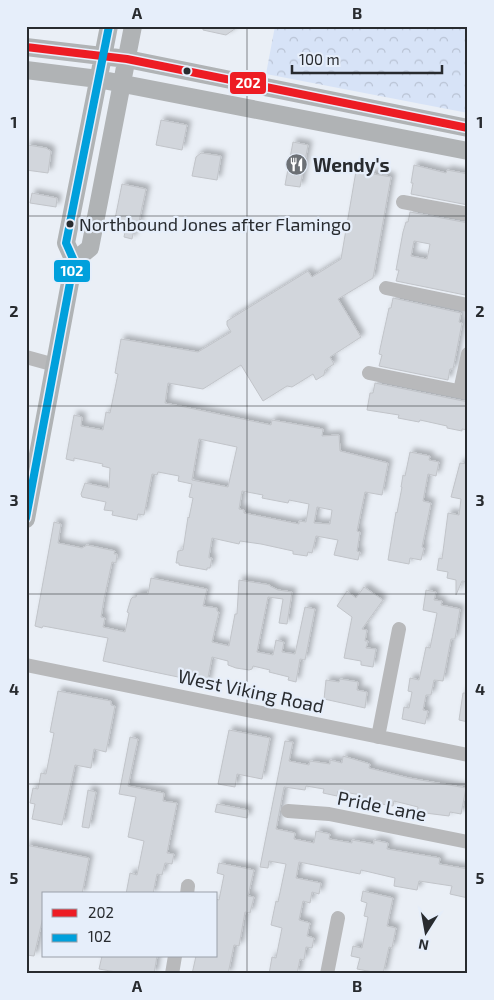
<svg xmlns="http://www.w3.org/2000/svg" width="494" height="1000" viewBox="0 0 494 1000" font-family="'Exo 2',sans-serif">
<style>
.forest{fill:url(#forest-crowns)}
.building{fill:#d2d6dc;stroke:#c1c4c9;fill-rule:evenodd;filter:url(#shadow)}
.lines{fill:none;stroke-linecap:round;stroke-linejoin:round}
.minor{stroke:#b8b9bb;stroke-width:14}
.major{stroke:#b0b3b5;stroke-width:18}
.bus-1-casing{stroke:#e6eefa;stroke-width:11}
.bus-2-casing{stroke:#e6eefa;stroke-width:11}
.bus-1{stroke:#ed1c24;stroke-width:8}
.bus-2{stroke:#00a0dc;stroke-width:8}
.grid{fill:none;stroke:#282b2f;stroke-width:1;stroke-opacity:0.55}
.bus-dot{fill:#282b2f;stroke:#e6eefa;stroke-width:2}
.labels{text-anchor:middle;stroke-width:4.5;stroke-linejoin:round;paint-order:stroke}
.bus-label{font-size:18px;fill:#282b2f;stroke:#e6eefa;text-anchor:start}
.poi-label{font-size:19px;font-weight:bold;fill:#282b2f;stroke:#e6eefa;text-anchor:start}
.street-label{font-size:19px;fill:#282b2f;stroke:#e6eefa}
.line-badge{stroke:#e6eefa;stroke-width:2}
.badge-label{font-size:14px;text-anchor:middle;font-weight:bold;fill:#fff}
.neatline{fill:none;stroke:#282b2f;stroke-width:2}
.grid-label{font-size:16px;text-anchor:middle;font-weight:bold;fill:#282b2f}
</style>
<defs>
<pattern id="forest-crowns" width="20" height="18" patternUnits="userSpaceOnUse" patternTransform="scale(1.25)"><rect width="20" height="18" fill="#d7e3f7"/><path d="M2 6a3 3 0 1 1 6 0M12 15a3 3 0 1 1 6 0" fill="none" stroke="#b9c3d4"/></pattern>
<filter id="shadow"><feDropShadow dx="4" dy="-4" stdDeviation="2.5" flood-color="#0004"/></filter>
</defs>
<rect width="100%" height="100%" fill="#eaeff6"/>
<path class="forest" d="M275,26h193v87l-202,-39z"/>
<path class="building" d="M203,26h36l-13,9 -23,-5z
M161,120l26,5 -5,25 -26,-5z
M293,142l15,3 -8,42 -15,-2z
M28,145l18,3 5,3 -3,22 -22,-3v-22z
M201,153l20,3 -4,24 -25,-4 4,-19z
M414,165l32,8 1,-3 21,4v31l-57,-11 2,-11h-2z
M356,171l35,6 -18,101 -35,21 23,38 -31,20 4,7 -9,6 -1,5 -8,5 -3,-6 -21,13 -5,-1 -24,15 -22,-36 -38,24 -35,-6 -3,20 106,22 1,-5 51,9 -1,7 17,-1 1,16 48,12 -6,32 -17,-3 -8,39 3,1 -3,19 3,1 -2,8 -24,-5 4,-15 -22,-4 -4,17 -4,-1 -1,4 -14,-2v-3l-32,-7 -21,-3 -1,3 -27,-6 -3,18v2h3l-2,10h-3v2l-28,-5v-2h-3l2,-12 5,-1 5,-33 1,1 4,-20 -4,-1 3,-13 -14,-3 1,-5 -21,-4 -1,3 -5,-1 -8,41 -6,-1 -1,6 -25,-5 1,-4 -9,-1 2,-8 -24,-5 -1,-3 4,-11 24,5 1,-20 -8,-2 1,-2 -29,-6v3l-8,-2 8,-44 8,2 -1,9 22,4 3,-18 4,1 8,-39 -3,-1 6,-34 77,13 33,-20 -4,-7v-4l81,-50 4,6 29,-18zM199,439l38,8 -9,40 -36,-7zM242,491l21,4 -1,3 26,5 1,-3 20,4 -3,18 -7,-1v3l-55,-11v-3l-5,-1zM317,507l15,3 -2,14 -16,-1z
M122,184l24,5 -8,37 -3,-1 -3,14 -8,-2 2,-11 -12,-2z
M32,193l25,5 -1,9 -26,-4z
M410,212l58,11v59l-3,13 -69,-14 3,-11h-3l7,-38 3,-10h2zM414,241l16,3 -3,15 -16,-3z
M393,298l68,15 -2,9 3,1 -7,36 -2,10h-3l-2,11 -69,-14 3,-11 -3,-1 1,-5 9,-41h2z
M375,383l93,19v28l-6,-1v2l-15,-3v-2l-27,-6 -1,2 -21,-4 1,-3 -32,-5 3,-17h3z
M410,452l20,4 -1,4 10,2 -3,14 -8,-2 -5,27 8,2 -9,44 2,1 -3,12 -11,-2 -1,6 -21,-4 8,-48 1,1 5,-26h-1l2,-12 2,1z
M460,463l8,1v118l-6,-1 -6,14v-15l-9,-2 1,-6 -11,-2 2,-12 3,1 6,-46 11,2 2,-16 -10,-2z
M54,522l7,2 -3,19 24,5 5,-3 28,6 -1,3h3l-1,9 -4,-1 -8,37 -3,18 4,1 -2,9 22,5 4,-19 -2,-1 4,-13 2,-2h3l1,-3h11l3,-16 56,11 -4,17 14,2v3l2,1 -7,30 17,4 6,-32h2l2,-34 31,5v1l8,4 14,2 -5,32 -8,-1 4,-24 -15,-2 -11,55 16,3 3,-15 8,2 -2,10 13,2 10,-47 10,2 -10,51 -5,-1 -4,23 -8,-2 1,-3 -20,-5 1,-2 -17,-4 -1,3 -3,1 -13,-2 -8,-3v-4l-16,-4 -5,26 -53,-11 -51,-11 5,-23 -65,-12 -1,2 -7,-2z
M364,587l19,13 -21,29 5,1 -2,11h3l-2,7 10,1 -3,18 -12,-2v-4l-17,-3 8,-41 -15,-11 10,-15 9,7z
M426,590l10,2 -2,8 8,1 -1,4 19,4 -5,30h-4l-8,42 -9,-1 -3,15h-5l-3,15 5,1 -3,13 -23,-5 2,-12 5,1 3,-16 -4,-1 2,-13 9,2 7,-33 4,1 7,-35 -14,-3z
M340,679l18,3 -1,8 10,2 -2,16 -41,-9 2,-19 13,2z
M58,691l53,10v4l4,1 -9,46 -12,-3 -3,19 -16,-3 -13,60 -30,-6 3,-15 -5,-1 3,-15 5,1 3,-16 5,1 8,-41 -4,-1z
M463,693h5v29l-9,-2z
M229,730l41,8 -8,41 -25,-5 -2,13 -17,-3z
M130,737l8,2 -10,47 36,7 -1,8 14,2 -10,50 7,1 -2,10 -7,-1 -3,12 -5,-1 -4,20h-27l4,-21 7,2 7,-34 -16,-4 8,-40 -17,-3z
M285,741l8,1 -4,19 20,4 1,-4 20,3v-4l12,3 1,-7 27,8 -1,4 40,10 57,10 -5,26 -11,-2 -1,4 -32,-4 1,-5 -24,-6 -1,5 -33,-6 1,-5 -23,-4 -1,5 -14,-3 1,-4 -18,-3 -1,4 -21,-3 -8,42 19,4 -1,6 20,4 2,-12 14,3 -1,5 23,4v-3l22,4v-4l14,3 -1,6 53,9 -1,6 29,5v29l-18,-4 2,-8 -33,-5 -2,9 -23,-4 1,-8 -34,-8 -1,4 -61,-12 -3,16 25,5 -2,11 -7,-2 -2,11 -7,-2 -4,19 11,3 -3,13 7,2 -2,10 -6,-1 -2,13 -4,-1 -3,15h-28l3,-17 4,1 6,-30 -11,-3 5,-24 2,1 8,-38 -17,-3 -1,7 -8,-1z
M88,790l8,2 -7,36 -7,-1z
M217,804l31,6 -1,8 -32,-6z
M26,845l63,13 -7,36h-38v19l-10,43 -8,-1z
M219,863l35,7 -6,26 6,1 -4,16 -5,-1 -6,34 -5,-1 -6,29h-36l4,-18h20v-57l3,1 5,-25 -7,-2z
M363,891l30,7 -6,28 9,2 -4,20 -3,-1 -6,27 -26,-5 3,-11 -9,-2 2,-10 9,2 6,-31 -4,-1 3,-13 -6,-2z
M102,956h55l-3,18h-38v-2l-17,-3z"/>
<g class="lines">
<path class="minor" d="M403,202l65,12
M386,288l82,17
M26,357l29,8
M369,373l99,20
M460,391l8,-37
M26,665l442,90
M378,737l21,-108
M288,811l41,3 139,28
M187,894l1,-8
M172,974l3,-18
M327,974l11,-56"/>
<path class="major" d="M26,47l101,12 341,69
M26,70l72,9 370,72
M74,261l16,-13 43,-222
M26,519l48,-258 -8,-18 43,-217"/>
<defs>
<path id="bus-1" d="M26,47l101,12 341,69"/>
<path id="bus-2" d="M26,518l48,-257 -8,-18 43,-217"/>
</defs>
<use href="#bus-1" class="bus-1-casing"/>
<use href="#bus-2" class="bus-2-casing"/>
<use href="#bus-1" class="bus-1"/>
<use href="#bus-2" class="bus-2"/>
</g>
<path class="grid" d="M247,26v948M26,216h442M26,406h442M26,594h442M26,784h442"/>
<defs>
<symbol id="restaurant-disc" viewBox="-11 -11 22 22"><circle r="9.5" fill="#6c7075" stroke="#e6eefa"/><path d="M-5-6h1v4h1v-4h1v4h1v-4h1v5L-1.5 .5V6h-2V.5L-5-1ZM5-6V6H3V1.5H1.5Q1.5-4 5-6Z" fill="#fff"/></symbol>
</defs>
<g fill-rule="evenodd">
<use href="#restaurant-disc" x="284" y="152" width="25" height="25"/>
</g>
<g class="bus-dot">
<circle cx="187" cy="71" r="4.5"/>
<circle cx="70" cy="224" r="4.5"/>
</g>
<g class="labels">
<g class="bus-label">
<text x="79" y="231">Northbound Jones after Flamingo</text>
</g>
<g class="poi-label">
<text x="313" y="172">Wendy's</text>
</g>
<g class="street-label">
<text transform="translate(251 691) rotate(12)" y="7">West Viking Road</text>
<text transform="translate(382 806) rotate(11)" y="7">Pride Lane</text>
</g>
</g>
<g class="line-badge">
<rect x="229" y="71" width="38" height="24" rx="5" fill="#ed1c24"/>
<rect x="53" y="259" width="38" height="24" rx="5" fill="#00a0dc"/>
</g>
<g class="badge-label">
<text x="248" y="88">202</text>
<text x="72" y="276">102</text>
</g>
<rect width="494" height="1000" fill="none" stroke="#e6eefa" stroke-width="55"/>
<rect x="42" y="892" width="175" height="65" fill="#e6eefa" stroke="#9aa0a9"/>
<rect x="52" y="909" width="25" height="8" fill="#ed1c24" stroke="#9aa0a9"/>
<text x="88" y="918" font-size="15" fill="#282b2f">202</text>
<rect x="52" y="934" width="25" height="8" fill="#00a0dc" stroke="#9aa0a9"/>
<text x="88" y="942" font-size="15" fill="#282b2f">102</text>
<g transform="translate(426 932) rotate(191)" stroke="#e6eefa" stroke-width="4" paint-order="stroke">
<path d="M0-4L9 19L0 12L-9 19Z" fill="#282b2f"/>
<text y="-8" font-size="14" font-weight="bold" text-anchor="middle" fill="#282b2f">N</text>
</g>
<path d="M292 65v8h150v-8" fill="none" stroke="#282b2f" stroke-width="2.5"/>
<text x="299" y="65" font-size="15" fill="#282b2f" stroke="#e6eefa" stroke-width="4" paint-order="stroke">100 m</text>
<rect x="28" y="28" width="438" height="944" class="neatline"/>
<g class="grid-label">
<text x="137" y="19">A</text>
<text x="357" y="19">B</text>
<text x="14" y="128">1</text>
<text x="480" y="128">1</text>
<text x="14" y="317">2</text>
<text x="480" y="317">2</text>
<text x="14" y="506">3</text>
<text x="480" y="506">3</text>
<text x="14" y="695">4</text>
<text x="480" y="695">4</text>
<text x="14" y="884">5</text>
<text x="480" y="884">5</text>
<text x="137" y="992">A</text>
<text x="357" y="992">B</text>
</g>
</svg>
